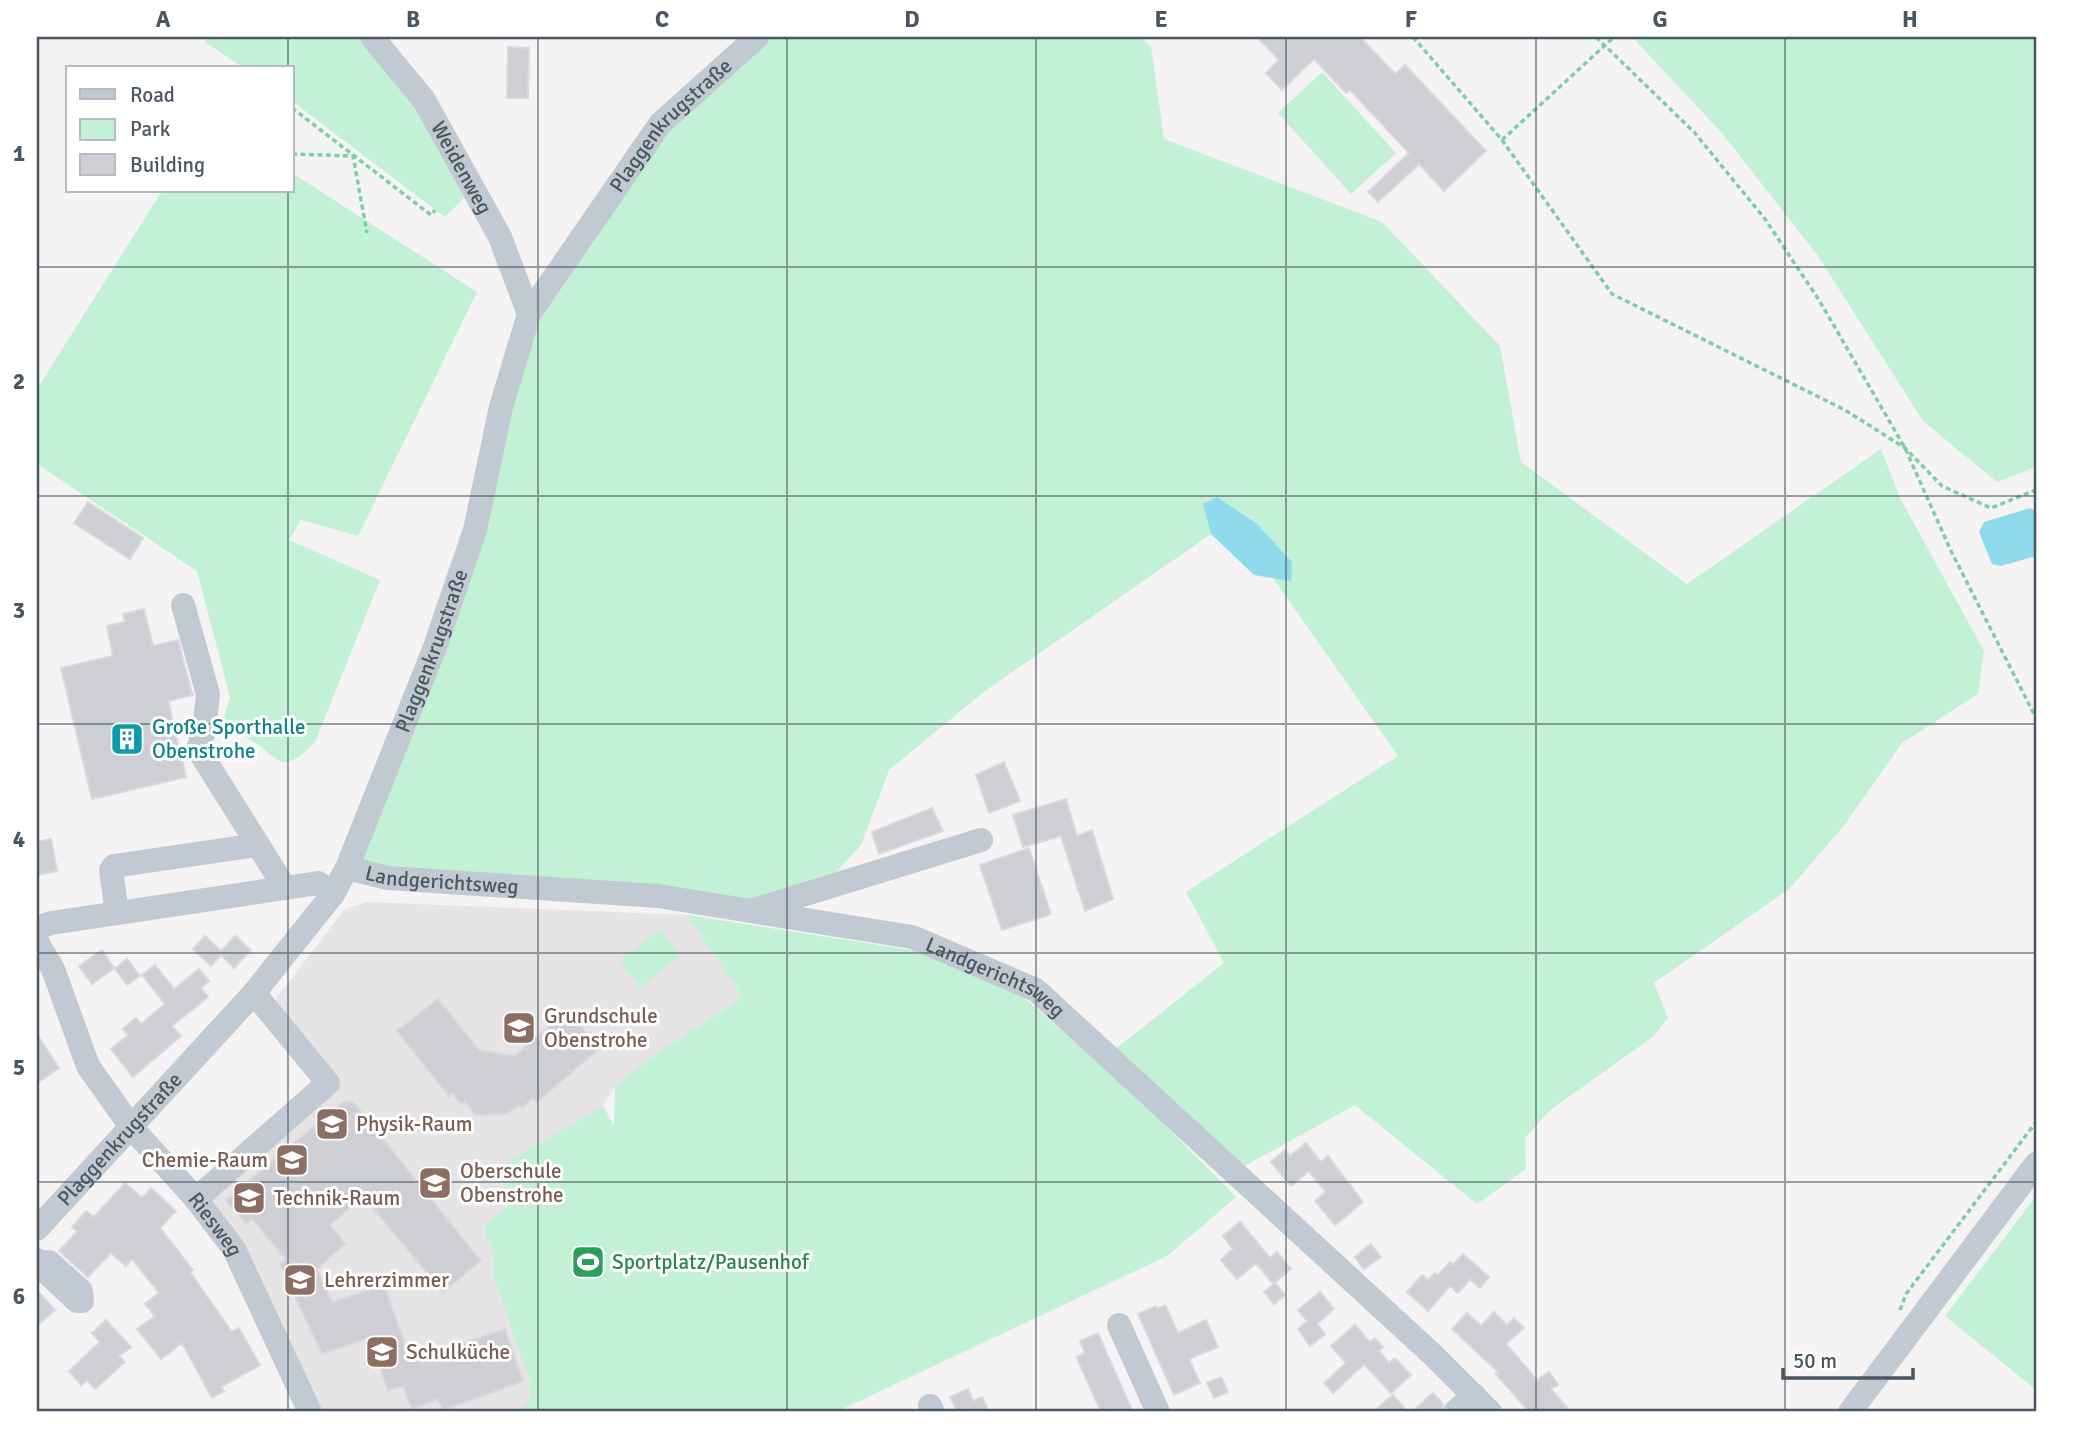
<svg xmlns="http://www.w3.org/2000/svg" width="2073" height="1449" viewBox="0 0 2073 1449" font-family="Signika,sans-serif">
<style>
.education{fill:#e6e4e5}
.green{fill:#c3f1d5}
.water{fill:#90daee}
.building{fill:#cdcfd5;stroke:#d7d9de;stroke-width:2}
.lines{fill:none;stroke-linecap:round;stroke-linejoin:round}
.path{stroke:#7ad0a6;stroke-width:3.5;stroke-dasharray:5 3.5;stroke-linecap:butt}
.minor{stroke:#c1cad2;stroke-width:24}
.grid{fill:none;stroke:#4a5661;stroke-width:2;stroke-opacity:0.55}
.labels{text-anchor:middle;stroke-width:6;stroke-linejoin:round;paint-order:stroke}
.street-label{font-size:21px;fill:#4a5661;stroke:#fff}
.culture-label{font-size:21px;fill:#0d838f;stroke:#fff;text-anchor:start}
.education-label{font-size:21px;fill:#785e54;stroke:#fff;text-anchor:start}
.leisure-label{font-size:21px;fill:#27864d;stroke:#fff;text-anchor:start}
.neatline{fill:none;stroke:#4a5661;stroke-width:2.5}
.grid-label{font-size:23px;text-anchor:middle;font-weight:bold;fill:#4a5661}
</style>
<rect width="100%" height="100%" fill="#f5f3f3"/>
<path class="education" d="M366,902l321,13 56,82 -93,61 -35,28 -12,20 157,306h-437l-80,-168 -33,-47 130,-111 -67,-83 71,-93z"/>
<path class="green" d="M208,37h151l41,44 58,95 6,22 -19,19 -153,-116v-33h-48l-39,-26z
M758,37h383l10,10 13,92 218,83 118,124 21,116 166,122 194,-135 19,49 84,153 -6,43 -76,49 -59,84 -54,62 -135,94 14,35 -14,18 -105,75 -24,27 1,31 -49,35 -122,-99 -114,63 -133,-113 116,-92 -38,-71 212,-136 -125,-178 -70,-74 8,30 -226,157 -96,79 -28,75 -67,73 -447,-50 88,-221 94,-333 131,-190z
M1632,37h404v430l-39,15 -74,-61 -105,-165 -96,-123z
M1322,72l74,81 -45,41 -73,-81z
M292,173l185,119 -119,244 -57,-16 -12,20 91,40 -65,162c-37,38 -35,13 -68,-4 -9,-5 -18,-5 -27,-6l10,-35 -33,-126 -160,-107v-75l125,-198h130z
M687,915l230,36 106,46 108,93 105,107 -69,59 -331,156h-317l12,-12 -1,-18 -37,-108v-24l-7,-12 -1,-13 28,-23 -15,-34 105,-62 11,20 1,-40 35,-28 93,-61z
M661,930l19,27 -41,30 -19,-27z
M2036,1196v194l-91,-74z"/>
<path class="water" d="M1217,497l39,26 36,39 -1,19 -37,-6 -43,-41 -8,-30z
M2030,508l6,3v45l-35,10 -9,-2 -13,-32 5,-10z"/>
<path class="building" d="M1257,37h103l35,37 10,-9 81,86 -42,40 -25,-27 -41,38 -10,-10 41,-39 -59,-63 -4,3 -32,-34 -32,31 -16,-17 13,-13z
M508,47l21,1 -1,50h-21z
M88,502l55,36 -13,21 -56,-36z
M144,609l9,37 25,-6 14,53 1,2 -25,6 18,76 -94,22 -31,-131 52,-12 -6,-30 18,-4 -2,-8z
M1004,762l16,39 -31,12 -13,-38z
M1066,799l11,37 15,-6 21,69 -28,12 -24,-75 -38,11 -10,-32z
M932,808l11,23 -64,23 -7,-22z
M51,839l6,32 -20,4v-33z
M1029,848l22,66 -49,16 -22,-65z
M205,936l16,15 14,-15 16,14 -17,18 -13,-13 -10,11 -18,-17z
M102,950l12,18 -22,16 -13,-18z
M127,959l13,17 -13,9 -12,-16z
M155,965l19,24 25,-20 10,12 -8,7 7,9 -36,29 9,10 -48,41 -22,-28 17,-14 -5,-6 13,-11 5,6 24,-20 -23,-29z
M438,999l41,51 36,6 52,-46 33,38 -63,54 -4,-4 -11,10 -3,-3 -12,9 -32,1 -10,-14 -4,3 -9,-11 -3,3 -52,-65z
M37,1034l22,34 -22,15z
M344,1101l9,1 128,159 -38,31 -80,-96 -33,29 15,19 -28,25 15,33 52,-17 27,76 94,-32 18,52 -79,29 -7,-11 -25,10 -9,-23 -15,5 -18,-54 -48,17 -42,-90 6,-5 -34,-40 -6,5 -20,-24z
M1306,1143l15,19 7,-6 35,46 -28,23 -20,-24 11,-9 -17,-21 -18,15 -20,-24 14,-12 5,6z
M125,1183l17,15 9,-10 25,23 -16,17 33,42 -3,2 42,60 7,-4 21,37 -39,22 3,4 -12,7 -30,-55 -21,16 -24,-30 18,-13 -10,-12 14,-11 -27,-34 -6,7 -15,-13 -23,24 -29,-26 18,-19 -5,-5 14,-16 8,6z
M1240,1222l30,36 7,-6 14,17 -18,15 -17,-21 -19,16 -16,-19 12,-11 -10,-13z
M1371,1244l10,13 -17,12 -9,-12z
M1463,1254l26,23 -9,11 -10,-9 -12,14 -8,-7 -22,25 -21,-19 15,-17 6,5 7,-7 3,2 12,-13 3,3z
M1275,1283l10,12 -11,9 -10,-12z
M37,1290l18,20 -18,16z
M1320,1292l14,17 -17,15 8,10 -15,12 -12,-17 9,-8 -9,-11z
M1165,1305l13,28 28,-13 12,27 -29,12 11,24 -26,12 -36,-81 18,-8 1,3z
M1494,1312l13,13 7,-7 10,10 -18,16 31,36 12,-8 9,13 -7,4 20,23h-42l-33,-38 2,-2 -46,-43 15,-16 14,13z
M106,1320l25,27 -12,9 6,6 -30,27 -8,-9 -6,5 -12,-14 31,-29 -8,-9z
M1355,1325l15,17 5,-4 8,9 -4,4 10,12 6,-5 16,17 -20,18 -27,-29 -31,29 -9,-10 22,-20 -15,-17z
M1098,1333l9,21 26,58h-32l-21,-47 -3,-8 8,-4 -5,-12z
M1221,1377l7,15 -14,6 -7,-15z
M968,1389l5,12 9,-4 7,15h-41l8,-3 -6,-12z
M1433,1393l10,11 -2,8h-29z
M1393,1395l15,17h-35z"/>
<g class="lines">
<path class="path" d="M1413,37l89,103 110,154 233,116 60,38 37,38 49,22 45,-18
M1596,37l98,95 71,87 54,81 86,148 46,103 85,167
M292,108l139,107 4,-5
M1502,140l112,-103
M292,154l61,2 14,77
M1900,1310l6,-16 130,-172"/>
<g class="minor">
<path id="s1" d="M372,37l52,63 76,137 29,77"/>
<path d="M183,605l25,89 -4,37 -6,18 87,139"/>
<path id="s2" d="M347,868l41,10 270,18 254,41 124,53 397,365 57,57"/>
<path d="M754,910l227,-70"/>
<path d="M117,913l-6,-43 3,-4 143,-21"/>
<path d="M37,928l14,-5 267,-40 15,11"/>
<path id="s3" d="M37,942l16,27 35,97 44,62 64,71 38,50 76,163"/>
<path d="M196,1199l132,-116 -74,-90"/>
<path id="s4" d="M37,1229l217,-236 79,-99 14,-26 88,-221 40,-117 26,-123 28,-93 131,-190 97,-87"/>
<path d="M37,1260l6,9 34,32h5l-1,-10 -32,-29 -8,1"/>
<path d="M1119,1325l39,87"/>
<path d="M930,1406l3,6"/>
<path d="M1455,1412l19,-17"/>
<path d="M1850,1412l186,-248"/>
</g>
</g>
<path class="grid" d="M288,37v31M538,37v1375M787,37v1375M1036,37v1375M1286,37v1375M1536,37v1375M1785,37v1375M288,191v1221M37,267h1999M37,496h1999M37,724h1999M37,953h1999M37,1182h1999"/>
<defs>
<symbol id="building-square" viewBox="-11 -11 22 22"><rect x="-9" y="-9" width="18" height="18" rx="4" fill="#0f9aa8" stroke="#fff"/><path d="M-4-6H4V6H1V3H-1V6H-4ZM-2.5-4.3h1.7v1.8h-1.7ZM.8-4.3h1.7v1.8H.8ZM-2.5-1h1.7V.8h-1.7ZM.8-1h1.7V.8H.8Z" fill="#fff"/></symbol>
<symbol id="school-square" viewBox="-11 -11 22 22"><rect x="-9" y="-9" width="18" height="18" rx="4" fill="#8d6e63" stroke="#fff"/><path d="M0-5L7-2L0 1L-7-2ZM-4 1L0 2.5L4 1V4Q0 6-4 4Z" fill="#fff"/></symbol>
<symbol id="stadium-square" viewBox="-11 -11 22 22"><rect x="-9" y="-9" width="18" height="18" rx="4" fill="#2e9e5b" stroke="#fff"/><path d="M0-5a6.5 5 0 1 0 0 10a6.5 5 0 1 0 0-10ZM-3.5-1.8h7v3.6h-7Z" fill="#fff"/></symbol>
</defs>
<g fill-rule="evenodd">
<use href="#building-square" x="108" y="720" width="38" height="38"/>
<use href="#school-square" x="500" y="1009" width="38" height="38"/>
<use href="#school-square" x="313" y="1105" width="38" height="38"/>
<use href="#school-square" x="273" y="1141" width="38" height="38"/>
<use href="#school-square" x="416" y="1164" width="38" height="38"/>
<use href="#school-square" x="230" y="1179" width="38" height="38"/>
<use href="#stadium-square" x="569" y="1243" width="38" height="38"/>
<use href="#school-square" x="281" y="1261" width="38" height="38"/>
<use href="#school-square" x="363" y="1333" width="38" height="38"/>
</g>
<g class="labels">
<g class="street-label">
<text dy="7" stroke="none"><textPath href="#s4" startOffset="1298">Plaggenkrugstraße</textPath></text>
<text dy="7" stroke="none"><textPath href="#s1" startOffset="159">Weidenweg</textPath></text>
<text dy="7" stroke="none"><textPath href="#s4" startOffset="710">Plaggenkrugstraße</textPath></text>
<text dy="7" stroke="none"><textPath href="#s2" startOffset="96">Landgerichtsweg</textPath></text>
<text dy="7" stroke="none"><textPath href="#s2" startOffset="663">Landgerichtsweg</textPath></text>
<text dy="7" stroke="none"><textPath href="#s4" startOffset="122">Plaggenkrugstraße</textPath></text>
<text dy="7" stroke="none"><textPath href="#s3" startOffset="338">Riesweg</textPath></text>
</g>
<g class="culture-label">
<text x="152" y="734">Große Sporthalle<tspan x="152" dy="24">Obenstrohe</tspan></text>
</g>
<g class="education-label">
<text x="544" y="1023">Grundschule<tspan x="544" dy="24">Obenstrohe</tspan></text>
<text x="356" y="1131">Physik-Raum</text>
<text x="268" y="1167" text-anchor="end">Chemie-Raum</text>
<text x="460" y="1178">Oberschule<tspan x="460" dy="24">Obenstrohe</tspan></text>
<text x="274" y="1205">Technik-Raum</text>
<text x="324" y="1287">Lehrerzimmer</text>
<text x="406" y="1359">Schulküche</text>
</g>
<g class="leisure-label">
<text x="612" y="1269">Sportplatz/Pausenhof</text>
</g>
</g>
<rect width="2073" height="1449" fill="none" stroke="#ffffff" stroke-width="77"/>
<rect x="66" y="66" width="228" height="126" fill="#ffffff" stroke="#b7bbc0" stroke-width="2"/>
<rect x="80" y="89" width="35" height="10" fill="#c1cad2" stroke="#b7bbc0" stroke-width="2"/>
<text x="130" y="102" font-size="21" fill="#4a5661">Road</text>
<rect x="80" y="119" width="35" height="21" fill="#c3f1d5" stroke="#b7bbc0" stroke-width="2"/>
<text x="130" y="136" font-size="21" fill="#4a5661">Park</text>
<rect x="80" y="154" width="35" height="21" fill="#cdcfd5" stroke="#b7bbc0" stroke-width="2"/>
<text x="130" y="172" font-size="21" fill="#4a5661">Building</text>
<path d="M1783 1368v10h130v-10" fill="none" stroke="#4a5661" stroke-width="3.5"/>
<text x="1793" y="1368" font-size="21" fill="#4a5661" stroke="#ffffff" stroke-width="5" paint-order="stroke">50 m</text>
<rect x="38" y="38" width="1997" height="1372" class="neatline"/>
<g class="grid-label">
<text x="163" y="27">A</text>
<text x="413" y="27">B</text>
<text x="662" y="27">C</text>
<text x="912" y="27">D</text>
<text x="1161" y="27">E</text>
<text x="1411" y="27">F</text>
<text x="1660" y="27">G</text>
<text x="1910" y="27">H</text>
<text x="19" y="161">1</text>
<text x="19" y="389">2</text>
<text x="19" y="618">3</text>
<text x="19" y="847">4</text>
<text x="19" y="1075">5</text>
<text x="19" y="1304">6</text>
</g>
</svg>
